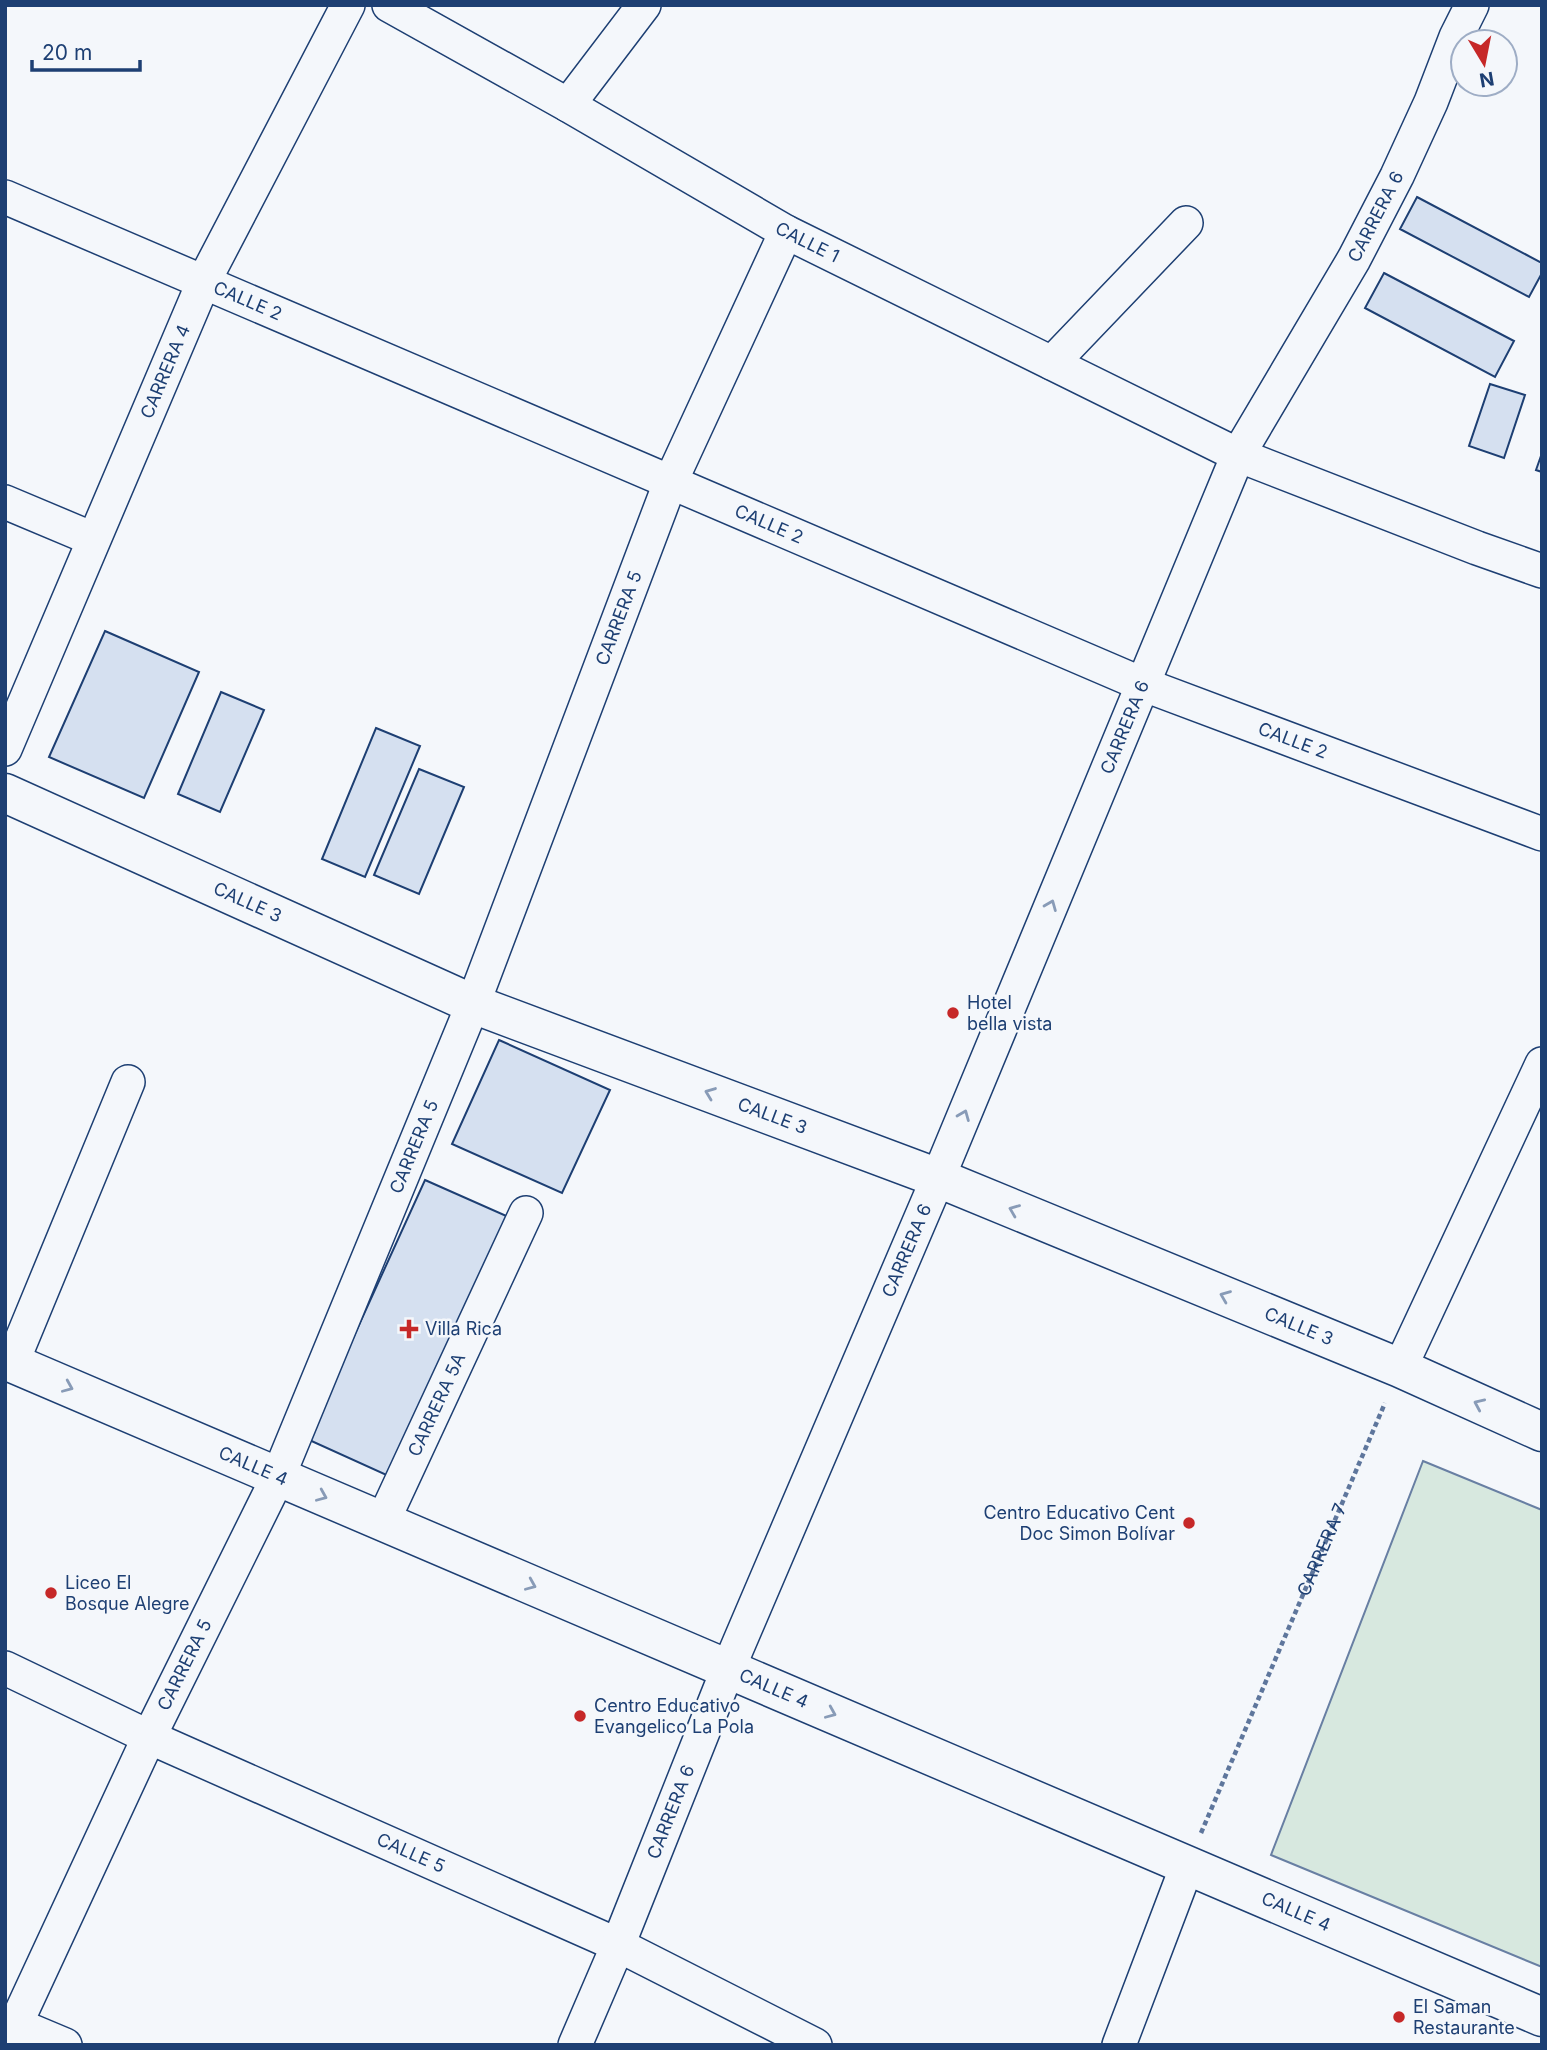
<svg xmlns="http://www.w3.org/2000/svg" width="1547" height="2050" viewBox="0 0 1547 2050" font-family="Inter,sans-serif">
<style>
.green{fill:#d7e8df;stroke:#687fa3;stroke-width:2}
.building{fill:#d5e0f0;stroke:#1d3f73;stroke-width:2}
.lines{fill:none;stroke-linecap:round;stroke-linejoin:round}
.street-casing{stroke:#1d3f73;stroke-width:36}
.secondary-casing{stroke:#1d3f73;stroke-width:41}
.path{stroke:#5e769c;stroke-width:4.5;stroke-dasharray:5 3.5;stroke-linecap:butt}
.street{stroke:#f4f7fb;stroke-width:33}
.secondary{stroke:#f4f7fb;stroke-width:38}
.oneway{stroke:#889bb7}
.poi-dot{fill:#c62828;stroke:#f4f7fb;stroke-width:2.5}
.labels{text-anchor:middle;stroke-width:5;stroke-linejoin:round;paint-order:stroke}
.street-label{font-size:18px;fill:#1d3f73;stroke:#f4f7fb}
.poi-label{font-size:18px;fill:#1d3f73;stroke:#f4f7fb;text-anchor:start}
</style>
<rect width="100%" height="100%" fill="#f4f7fb"/>
<path class="green" d="M1423,1461l119,49v457l-271,-112z"/>
<path class="building" d="M1417,197l125,66v10l-13,24 -129,-68z
M1384,273l130,68 -19,36 -130,-69z
M1490,384l35,11 -21,63 -35,-12z
M1542,453v19l-6,-2z
M105,631l94,41 -55,126 -95,-41z
M221,692l43,18 -44,102 -42,-18z
M376,728l44,18 -55,131 -43,-18z
M419,769l45,18 -45,107 -45,-19z
M499,1040l111,50 -48,103 -110,-49z
M425,1180l86,38 -118,260 -86,-39z"/>
<g class="lines">
<defs>
<g id="street">
<path id="s2" d="M389,5l179,100 218,127 452,223 239,93 65,23"/>
<path d="M568,105l76,-100"/>
<path id="s3" d="M5,197l1137,487 400,150"/>
<path d="M1052,363l134,-140"/>
<path d="M5,502l88,37"/>
<path id="s4" d="M5,749l199,-468 144,-276"/>
<path d="M12,1363l116,-281"/>
<path d="M1400,1368l142,-304"/>
<path id="s5" d="M383,1521l143,-308"/>
<path id="s6" d="M5,1668l144,69 469,208 197,100"/>
<path d="M15,2024l50,21"/>
<path id="s7" d="M6,2045l143,-308 129,-260 195,-473 197,-521 116,-251"/>
<path id="s8" d="M575,2045l43,-100 110,-276 210,-491 300,-723 116,-196 43,-83 34,-74 25,-65 16,-32"/>
<path d="M1119,2045l68,-179"/>
</g>
<g id="secondary">
<path id="s9" d="M5,793l468,211 465,174 462,190 142,64"/>
<path id="s10" d="M5,1360l1537,657"/>
</g>
</defs>
<use href="#street" class="street-casing"/>
<use href="#secondary" class="secondary-casing"/>
<path class="path" id="s1" d="M1201,1833l184,-430"/>
<use href="#street" class="street"/>
<use href="#secondary" class="secondary"/>
</g>
<defs><path id="oneway-chevron" d="M-2-3.5L2.5 0L-2 3.5" fill="none" stroke-width="1.6" stroke-linecap="round" stroke-linejoin="round" transform="scale(1.75)"/></defs>
<g class="oneway">
<use href="#oneway-chevron" transform="translate(1051 905) rotate(-68)"/>
<use href="#oneway-chevron" transform="translate(710 1093) rotate(-159)"/>
<use href="#oneway-chevron" transform="translate(964 1115) rotate(-68)"/>
<use href="#oneway-chevron" transform="translate(1014 1210) rotate(-158)"/>
<use href="#oneway-chevron" transform="translate(1225 1296) rotate(-158)"/>
<use href="#oneway-chevron" transform="translate(68 1387) rotate(23)"/>
<use href="#oneway-chevron" transform="translate(1479 1404) rotate(-156)"/>
<use href="#oneway-chevron" transform="translate(322 1496) rotate(23)"/>
<use href="#oneway-chevron" transform="translate(531 1585) rotate(23)"/>
<use href="#oneway-chevron" transform="translate(831 1713) rotate(23)"/>
</g>
<g class="poi-dot">
<circle cx="953" cy="1013" r="7"/>
<path d="M405.5 1318.5h7v7h7v7h-7v7h-7v-7h-7v-7h7z"/>
<circle cx="1189" cy="1523" r="7"/>
<circle cx="51" cy="1593" r="7"/>
<circle cx="580" cy="1716" r="7"/>
<circle cx="1399" cy="2017" r="7"/>
</g>
<g class="labels">
<g class="street-label">
<text dy="6" stroke="none"><textPath href="#s8" startOffset="1998">CARRERA 6</textPath></text>
<text dy="6" stroke="none"><textPath href="#s2" startOffset="481">CALLE 1</textPath></text>
<text dy="6" stroke="none"><textPath href="#s3" startOffset="264">CALLE 2</textPath></text>
<text dy="6" stroke="none"><textPath href="#s4" startOffset="410">CARRERA 4</textPath></text>
<text dy="6" stroke="none"><textPath href="#s3" startOffset="831">CALLE 2</textPath></text>
<text dy="6" stroke="none"><textPath href="#s7" startOffset="1554">CARRERA 5</textPath></text>
<text dy="6" stroke="none"><textPath href="#s8" startOffset="1428">CARRERA 6</textPath></text>
<text dy="6" stroke="none"><textPath href="#s3" startOffset="1398">CALLE 2</textPath></text>
<text dy="6" stroke="none"><textPath href="#s9" startOffset="266">CALLE 3</textPath></text>
<text dy="6" stroke="none"><textPath href="#s9" startOffset="833">CALLE 3</textPath></text>
<text dy="6" stroke="none"><textPath href="#s7" startOffset="987">CARRERA 5</textPath></text>
<text dy="6" stroke="none"><textPath href="#s8" startOffset="861">CARRERA 6</textPath></text>
<text dy="6" stroke="none"><textPath href="#s9" startOffset="1400">CALLE 3</textPath></text>
<text dy="6" stroke="none"><textPath href="#s5" startOffset="128">CARRERA 5A</textPath></text>
<text dy="6" stroke="none"><textPath href="#s10" startOffset="270">CALLE 4</textPath></text>
<text dy="6" stroke="none"><textPath href="#s1" startOffset="308">CARRERA 7</textPath></text>
<text dy="6" stroke="none"><textPath href="#s7" startOffset="420">CARRERA 5</textPath></text>
<text dy="6" stroke="none"><textPath href="#s10" startOffset="836">CALLE 4</textPath></text>
<text dy="6" stroke="none"><textPath href="#s8" startOffset="252">CARRERA 6</textPath></text>
<text dy="6" stroke="none"><textPath href="#s6" startOffset="446">CALLE 5</textPath></text>
<text dy="6" stroke="none"><textPath href="#s10" startOffset="1404">CALLE 4</textPath></text>
</g>
<g class="poi-label">
<text x="967" y="1009">Hotel<tspan x="967" dy="21">bella vista</tspan></text>
<text x="425" y="1335">Villa Rica</text>
<text x="1175" y="1519" text-anchor="end">Centro Educativo Cent<tspan x="1175" dy="21">Doc Simon Bolívar</tspan></text>
<text x="65" y="1589">Liceo El<tspan x="65" dy="21">Bosque Alegre</tspan></text>
<text x="594" y="1712">Centro Educativo<tspan x="594" dy="21">Evangelico La Pola</tspan></text>
<text x="1413" y="2013">El Saman<tspan x="1413" dy="21">Restaurante</tspan></text>
</g>
</g>
<rect width="1547" height="2050" fill="none" stroke="#1d3f73" stroke-width="14"/>
<g transform="translate(1484 63) rotate(170)"><circle r="33" fill="#f4f7fb" stroke="#9eadc5" stroke-width="2"/>
<path d="M0-5L12 26L0 18L-12 26Z" fill="#c62828"/>
<text y="-10" font-size="19" font-weight="bold" text-anchor="middle" fill="#1d3f73">N</text>
</g>
<path d="M32 60v10h108v-10" fill="none" stroke="#1d3f73" stroke-width="3.5"/>
<text x="42" y="60" font-size="21" fill="#1d3f73" stroke="#f4f7fb" stroke-width="5" paint-order="stroke">20 m</text>
</svg>
